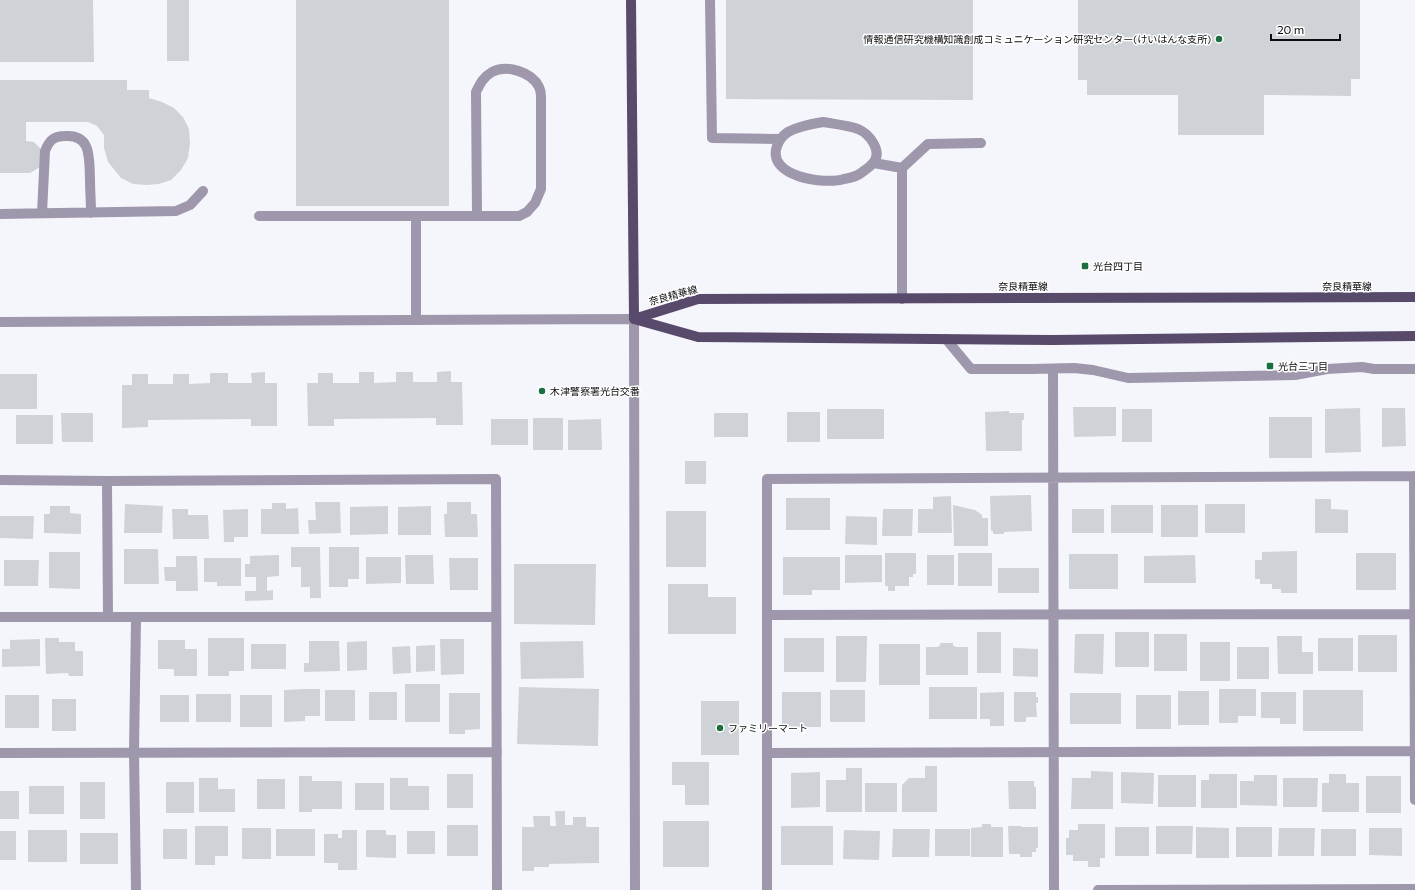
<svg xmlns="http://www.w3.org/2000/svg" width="1415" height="890" viewBox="0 0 1415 890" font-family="Commissioner,'Noto Sans JP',sans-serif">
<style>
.building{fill:#cfd3d8}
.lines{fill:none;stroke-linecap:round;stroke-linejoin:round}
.service{stroke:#9f97ab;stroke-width:10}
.minor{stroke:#9f97ab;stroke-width:10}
.tertiary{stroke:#9f97ab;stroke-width:10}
.primary{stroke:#584a6b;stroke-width:10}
.poi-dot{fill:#1a6e40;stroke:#fff;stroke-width:1.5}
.labels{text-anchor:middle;stroke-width:3;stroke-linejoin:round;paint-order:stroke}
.poi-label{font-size:10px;fill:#0d0d0f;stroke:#fff;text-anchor:start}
.street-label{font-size:10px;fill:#0d0d0f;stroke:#fff}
</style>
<rect width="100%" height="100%" fill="#f5f6fc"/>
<path class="building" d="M0,0h93l1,62h-94z
M167,0h22v61h-22z
M296,0h153v206h-153z
M726,0h247v100l-247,-1z
M1078,0h282v79h-9v17l-87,-1v40h-86v-40h-91v-15h-9z
M0,80h127v10h22v8l13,4 12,6 9,9 6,12 1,14 -2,15 -7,12 -10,10 -12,4 -12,1 -14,-1 -12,-6 -13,-16 -4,-14v-13l-7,-9 -9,-4h-62v19l8,1 6,6 2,8 -2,11 -10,6h-30z
M451,371v11h11l1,43h-27v-7l-102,1v7h-26l-1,-43h11v-10h15v10h26v-11h15v11l22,-1v-10h17v10h24v-10z
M265,372v11h12v43h-26v-7l-103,1v7l-26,1v-43h10v-11h16v10h25v-10h16v10l21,-1v-10h18v10h24l-1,-10z
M0,374h37v35h-37z
M1073,407h43v29l-42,1z
M1360,408l1,44 -36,1v-44z
M1382,408h23l1,38 -24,1z
M827,409h57v30h-57z
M1122,409h30v33h-30z
M1009,411v2h15v7h-2v31h-36l-1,-39z
M787,412h33v30h-33z
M61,413h32v29h-31z
M714,413h34v24h-34z
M16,415h37v29h-37z
M1269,417h43v41h-43z
M533,418h30v32h-30z
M491,419h37v26h-37z
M601,419l1,31h-34v-30z
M685,461h21v23h-21z
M1031,495l1,36 -28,1v2h-11v-3h-2l-1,-35z
M951,496l1,37h-34v-24h15v-12z
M786,498h44v32h-44z
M1315,499h16v10l17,1v23h-33z
M315,502h25l1,31 -32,1 -1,-14h8z
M447,502h24v12h6l1,23h-33l-1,-23h3z
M272,503h14v6l12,-1 1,26h-38v-25h11z
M125,504l38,2 -1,27h-38z
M1205,504h40v29h-40z
M953,505l22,5 7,5v3h6v28h-34z
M1111,505h42v28h-42z
M1161,505h37v32h-37z
M50,506h20v7l11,1v20l-37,-1v-19h6z
M388,506v28l-38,1v-28z
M431,506v29h-33v-28z
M172,509h16v6h20l1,24h-36z
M248,509v28h-14v5h-10l-1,-32z
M883,509h30l-1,27h-30z
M1072,509h32v24h-32z
M666,511h40v56h-40z
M0,516h34l-1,23 -33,-1z
M846,516l31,1v28l-32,-1z
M291,547h29l1,51h-11v-11h-9v-20h-10z
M329,547h30v32h-11v8h-19z
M124,549h34l1,35h-35z
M1297,551v42h-16v-4h-9v-5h-12v-5h-5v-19h7v-8z
M49,552h31v37l-31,-1z
M885,553h31v21h-3v3h-4v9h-14v5h-7v-5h-3z
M958,553h34v33h-34z
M1356,553h40v37h-40z
M1069,554h49v35h-49z
M279,555v21l-12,1v14l6,-1v10l-28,1v-10h11v-14h-11v-13h5v-8z
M405,555h28l1,29h-28z
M845,555h37v27l-37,1z
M927,555h27v30h-27z
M1195,555l1,28h-52v-27z
M176,556h21l1,35h-22v-10h-11l-1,-14h12z
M366,557h35v26l-35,1z
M783,557h57v33h-28v5h-29z
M204,558h37v28h-24v-4h-13z
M449,558h29v32h-28z
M4,560h35l-1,26h-34z
M514,564h82l-1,61 -81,-1z
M998,568h41v25h-41z
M668,584h40v13h28v37h-68z
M977,632h24v41h-24z
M1115,632h34v35h-34z
M1075,634h29l-1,40 -29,-1z
M1154,634h33v37h-33z
M1358,635h39v37h-39z
M836,636h31l-1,46h-30z
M1277,636h25v16h11v22h-35z
M45,638h14v4h16v9h8v25h-14l-1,-3 -22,1z
M208,638h36v33h-15v5h-21z
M784,638h40v34h-40z
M1318,638h35v33h-35z
M40,639v27l-38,1v-18h8v-9z
M440,639h24v35l-23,1z
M158,640h27v9h12v27h-23v-7h-16z
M309,641h30l1,30 -36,1v-9h5z
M367,641v29l-20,1v-29z
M583,641l1,37 -63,1 -1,-37z
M1200,642h30v39h-30z
M940,643h13v3h2v1h13v28h-42v-28h12v-1h2z
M251,644h35v25h-35z
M879,644h41v41h-41z
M435,645v26l-19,1v-26z
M410,646l1,27 -18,1 -1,-27z
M1237,647h32v32h-32z
M1013,648l25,1v28l-25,-1z
M405,684h35v38h-35z
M519,687l80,2 -1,57 -81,-2z
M929,687h48v32h-48z
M304,689h16v27h-15v5l-21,1v-32z
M1219,689h37v27h-18v7h-19z
M325,690h30v31h-30z
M830,690h35v32h-35z
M1303,690h60v41h-60z
M1178,691h31v34h-31z
M369,692h28v28h-28z
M782,692h39v35h-39z
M1004,692v34h-14v-7h-10v-26z
M1014,692h22v5h2v6h-2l1,14h-11v5h-12z
M1261,692h35v32h-16v-6h-19z
M449,693h31v36l-15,1v4h-16z
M1070,693h51v31h-51z
M196,694h35v28h-35z
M5,695h34v33h-34z
M160,695h29v27h-29z
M240,695h32v32h-32z
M1136,695h35v34h-35z
M52,699h24v32h-24z
M701,701h38v54h-38z
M672,762h37v43h-24v-20h-13z
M925,766h12v46h-35v-27l7,-7h16z
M846,768h16v44h-36v-32h20z
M1091,771l22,1v37h-42l1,-31h19z
M820,772v35l-29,1v-35z
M1121,772l33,1 -1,31 -32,-1z
M447,774h26v34h-26z
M1209,774h28v34h-36v-28h8z
M1329,774h17v9h13v29h-37v-29h7z
M1158,775h38v32h-38z
M1254,775h23v31l-37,-1v-24h14z
M299,776h13v5h30v28h-30v3h-13z
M1366,776h35v37h-35z
M199,778h19v11h17v23h-36z
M390,778h18v8h21v24h-39z
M1283,778h35l-1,29h-34z
M257,779h28v30h-28z
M1008,781h26v6h2v22h-27z
M80,782h25v37h-25z
M166,782h28v31h-28z
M355,783h29v27h-29z
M865,783h32v29h-32z
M29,786h35v28h-35z
M0,791h19v28h-19z
M555,811h10v14h8v-8h13v10h13v36l-50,1v3h-15v4h-12v-44h12l-1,-11h17v10h6z
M663,821h46v46h-46z
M982,824h9v3h12v30h-32v-29l11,-1z
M1078,824h27v34h-5v9h-12v-6h-15v-6h-7v-17h3v-8h9z
M447,825h31v31h-31z
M195,826h33v30h-13v9h-20z
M781,826h52v39h-52z
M1008,826h13v1h17v21h-2v4h-4v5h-12v-3h-11z
M1156,826h37l-1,28h-36z
M1115,827h34v29h-34z
M1196,827l33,1v30h-33z
M1236,827h36v30h-36z
M242,828h29v31h-29z
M1279,828h36l-1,28h-36z
M1369,828h33v28l-33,-1z
M163,829h24v30h-24z
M276,829h39v27h-39z
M893,829h37l-1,28h-37z
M935,829h35v27h-35z
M1321,829h35v27h-35z
M28,830h39v32h-39z
M342,830h15v40h-19v-7h-14v-29h14v4h4z
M366,830h20v5h10v23l-30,-1z
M844,830l36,1 -1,29 -36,-1z
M0,831h16v29h-16z
M407,831h28v23h-28z
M80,833h38v31h-38z"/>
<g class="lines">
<path class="service" d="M710,0l2,138 67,1
M823,122c12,2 24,3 35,7 12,5 25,23 15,34 -3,4 -8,7 -12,10 -5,4 -11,5 -17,6 -19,6 -78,-2 -67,-33 2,-6 5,-10 11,-14 11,-6 22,-8 35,-10z
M874,163l28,5
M42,213l3,-62c4,-10 8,-15 20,-15 27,-2 24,23 25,43 0,11 1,22 1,34
M0,214l176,-3 14,-6 13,-14
M259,216h157v104
M416,216h103l8,-4 8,-9 6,-14v-93c0,-3 -1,-7 -2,-9 -7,-15 -33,-23 -47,-15 -9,5 -12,12 -16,20l1,124
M902,299v-131l26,-24 53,-1"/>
<path class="minor" d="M946,339l25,30h61l42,-1 19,2 35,8 167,-3 32,-6 35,-2 12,2h41
M1053,369l1,521
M1414,476l1,324
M0,480l107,1 389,-2 1,411
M107,481l1,136
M767,615l648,-1
M0,617h496
M136,618l-2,134 2,138
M0,753l497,-1
M767,753l648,-2
M767,890v-411l648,-3
M1098,890l317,-1"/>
<path class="tertiary" d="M0,322l634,-3 1,571"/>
<path class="primary" d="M631,0l3,319
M634,319l64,-20 717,-2
M634,319l64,18 355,3 362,-4"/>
</g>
<g class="poi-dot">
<circle cx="1219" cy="39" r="4"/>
<rect x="1081" y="262" width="8" height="8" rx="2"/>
<rect x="1266" y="362" width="8" height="8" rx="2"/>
<circle cx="542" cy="391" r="4"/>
<circle cx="720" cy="728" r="4"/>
</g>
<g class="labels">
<g class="poi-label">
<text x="1211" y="43" text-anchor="end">情報通信研究機構知識創成コミュニケーション研究センター(けいはんな支所)</text>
<text x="1093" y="270">光台四丁目</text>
<text x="1278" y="370">光台三丁目</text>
<text x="550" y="395">木津警察署光台交番</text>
<text x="728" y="732">ファミリーマート</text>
</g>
<g class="street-label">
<text x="1023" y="290">奈良精華線</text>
<text x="1347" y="290">奈良精華線</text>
<text transform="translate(673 295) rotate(-15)" y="4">奈良精華線</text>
</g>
</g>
<path d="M1271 34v6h69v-6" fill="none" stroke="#0d0d0f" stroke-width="2"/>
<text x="1277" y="34" font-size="12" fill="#0d0d0f" stroke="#ffffff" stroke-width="3" paint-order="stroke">20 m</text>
</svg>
